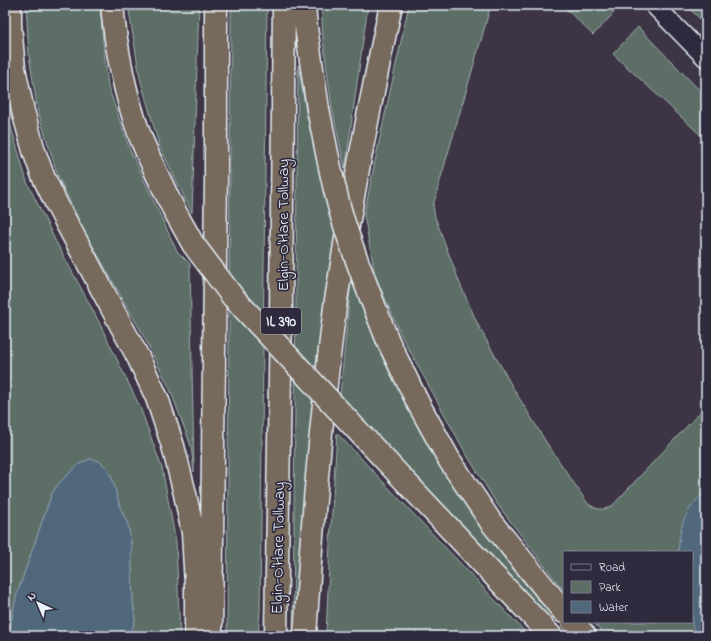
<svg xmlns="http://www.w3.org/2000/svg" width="711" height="641" viewBox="0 0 711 641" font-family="'Indie Flower',sans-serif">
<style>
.green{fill:#5c6e66;stroke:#a2b0af}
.water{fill:#51677c;stroke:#8d9eae}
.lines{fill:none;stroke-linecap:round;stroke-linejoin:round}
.tertiary-casing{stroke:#e8f1f8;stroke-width:21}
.motorway-casing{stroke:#e8f1f8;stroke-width:25}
.tertiary{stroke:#2f2a3d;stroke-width:18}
.motorway{stroke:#77695c;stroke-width:22}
.motorway-bridge-casing{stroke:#e8f1f8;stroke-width:25;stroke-linecap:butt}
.motorway-bridge{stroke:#77695c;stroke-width:22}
.labels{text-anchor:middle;stroke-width:3.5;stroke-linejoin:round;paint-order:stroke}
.shield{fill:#2f2a3d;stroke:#b0b5c0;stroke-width:1}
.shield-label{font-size:15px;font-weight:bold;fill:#e8f1f8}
.street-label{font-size:16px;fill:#e8f1f8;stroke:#2f2a3d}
</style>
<rect width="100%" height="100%" fill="#3d3545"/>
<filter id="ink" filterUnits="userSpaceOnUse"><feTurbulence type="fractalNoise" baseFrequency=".025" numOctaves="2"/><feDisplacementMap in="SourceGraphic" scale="8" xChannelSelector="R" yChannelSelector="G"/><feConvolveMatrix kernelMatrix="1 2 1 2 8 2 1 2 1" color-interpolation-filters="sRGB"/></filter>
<g filter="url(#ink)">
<path class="green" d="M26,5h74l3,37 5,44 22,64 47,101 13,13 4,208 -3,-26 -21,-57 -29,-58 -57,-100 -26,-55 -20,-64 -9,-56z
M128,5h71l-7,208 -33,-68 -19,-67z
M231,5h36l-7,606 -2,25h-31z
M321,5h47l-23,164 -13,-61 -9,-69z
M409,5h82l-8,28 -46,158 -4,15 2,11 25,67 19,43 34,61 33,54 42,62c10,6 13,7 24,2l94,-100v230h-100l-13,-14h99v-70h-128v39l-67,-87 -32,-52 -64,-117 -26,-60 -11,-60 15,-73z
M562,5h54l1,1 -4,8 -20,21z
M686,5h20v20z
M638,27l68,70v43l-93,-86z
M298,65l8,47 30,123 -40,395h-3z
M5,106l22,76 28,58 41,76 44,91 22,61 14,74 4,94h-51l2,-2 4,-14 -2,-18 -2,-61 -3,-16 -8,-18 -8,-29 -5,-10 -8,-7 -9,-2 -11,5 -19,18 -8,11 -36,104 -5,25 -1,14h-5z
M351,280l33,81 36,70 35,57 55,78 44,52 -5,4 -209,-227z
M337,433l192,203h-203l4,-93z"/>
<path class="water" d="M90,459l9,2 8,7 5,10 8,29 8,18 3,16 2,61 2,18 -4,14 -2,2h-119l1,-14 5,-25 36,-104 8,-11 19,-18z
M706,491v145h-8l-4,-4 -2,-8v-72h-14c1,-7 1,-15 3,-22 3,-16 13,-29 25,-39z"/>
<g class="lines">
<defs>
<path id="tertiary" d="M654,5l52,53"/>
<path id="motorway" d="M10,5v20l4,43 9,43 11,40 9,25 14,29 82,154 18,39 16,48 12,48 8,39 3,52v51
M112,5c4,44 13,90 28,131 10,25 22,49 33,72
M304,5l2,22 12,82
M388,341l30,62 32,58 41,61 73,90
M370,444l181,192
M573,622l12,14
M211,636l5,-459v-172
M276,636l5,-327 3,-304
M305,636c7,-110 16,-219 30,-329 3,-21 7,-42 10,-63 13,-80 29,-160 46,-239"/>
</defs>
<use href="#tertiary" class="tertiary-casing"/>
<use href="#motorway" class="motorway-casing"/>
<use href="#tertiary" class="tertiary"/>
<use href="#motorway" class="motorway"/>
<defs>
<path id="motorway-bridge" d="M318,109c8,37 14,75 25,111 13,41 29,81 45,121
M173,208l20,36 40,53 137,147"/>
</defs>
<use href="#motorway-bridge" class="motorway-bridge-casing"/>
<use href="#motorway-bridge" class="motorway-bridge"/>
</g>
</g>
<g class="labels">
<rect class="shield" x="261" y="308" width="40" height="26" rx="3"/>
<g class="shield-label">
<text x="281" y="326">IL 390</text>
</g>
<g class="street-label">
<text transform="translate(282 225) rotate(-90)" y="6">Elgin-O'Hare Tollway</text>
<text transform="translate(277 548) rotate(-89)" y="6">Elgin-O'Hare Tollway</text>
</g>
</g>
<rect width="711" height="641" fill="none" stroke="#2f2a3d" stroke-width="20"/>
<rect x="10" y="10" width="691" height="621" fill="none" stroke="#e8f1f8" stroke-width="1.5" filter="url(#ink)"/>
<rect x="563" y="551" width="130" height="72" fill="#2f2a3d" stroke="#797a88"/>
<rect x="571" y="564" width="20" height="6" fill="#2f2a3d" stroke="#797a88"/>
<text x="599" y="571" font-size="12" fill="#e8f1f8">Road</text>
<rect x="571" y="581" width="20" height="12" fill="#5c6e66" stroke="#797a88"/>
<text x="599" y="591" font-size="12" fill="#e8f1f8">Park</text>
<rect x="571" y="601" width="20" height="12" fill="#51677c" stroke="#797a88"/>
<text x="599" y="611" font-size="12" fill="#e8f1f8">Water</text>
<g transform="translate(38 603) rotate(316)" stroke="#2f2a3d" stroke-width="3" paint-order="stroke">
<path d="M0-3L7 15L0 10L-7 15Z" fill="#e8f1f8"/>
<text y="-6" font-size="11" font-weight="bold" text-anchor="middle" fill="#e8f1f8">N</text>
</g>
</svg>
